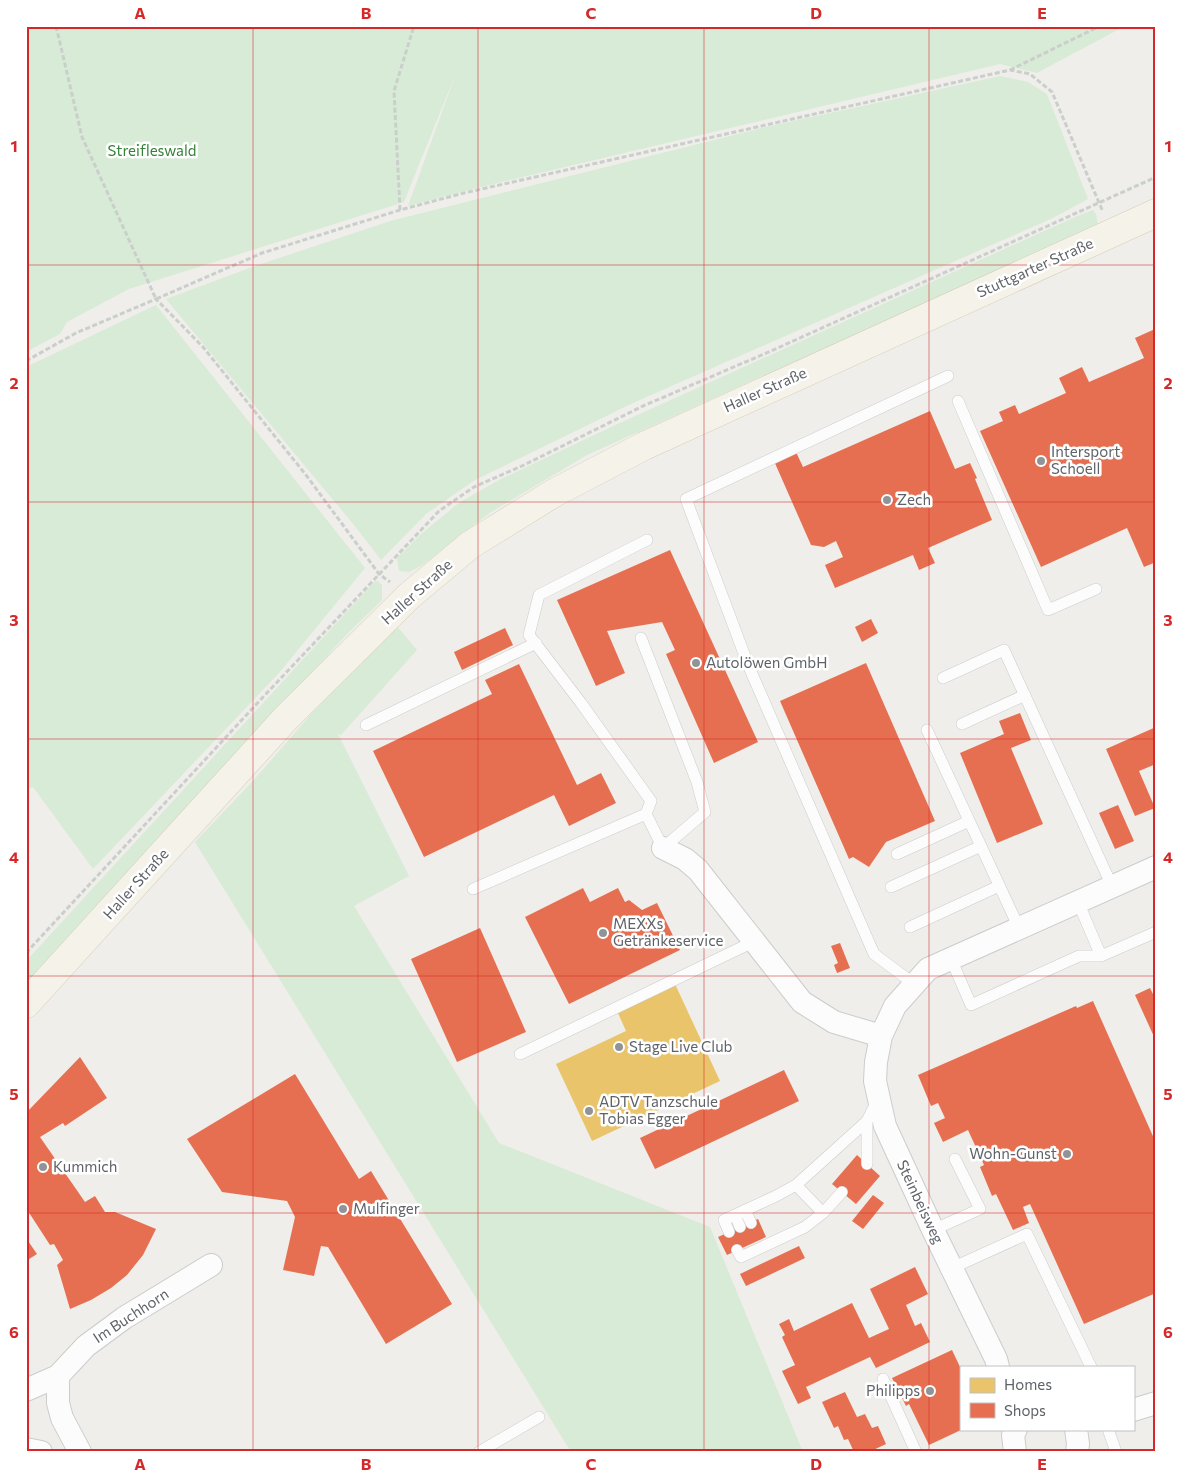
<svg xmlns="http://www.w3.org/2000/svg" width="1182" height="1478" viewBox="0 0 1182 1478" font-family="Commissioner,sans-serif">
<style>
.green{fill:#d8ebd6}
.homes{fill:#e9c46a}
.shops{fill:#e76f51}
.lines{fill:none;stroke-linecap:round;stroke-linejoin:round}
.service-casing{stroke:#cbcccc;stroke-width:12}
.minor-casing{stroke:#cbcccc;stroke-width:24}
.primary-casing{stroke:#d7ceb8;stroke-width:29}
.path{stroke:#cacfcc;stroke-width:3;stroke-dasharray:5 2.5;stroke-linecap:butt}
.service{stroke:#fdfcfc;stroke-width:11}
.minor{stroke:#fdfcfc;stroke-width:22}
.primary{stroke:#f4f2e9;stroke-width:28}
.grid{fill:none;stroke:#d62828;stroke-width:1;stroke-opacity:0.55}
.poi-dot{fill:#919496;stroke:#fff;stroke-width:2}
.labels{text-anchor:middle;stroke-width:5;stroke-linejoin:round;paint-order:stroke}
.park-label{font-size:15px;fill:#348238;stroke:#fff}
.street-label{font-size:15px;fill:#5f6368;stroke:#fff}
.poi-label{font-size:15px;fill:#5f6368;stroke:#fff;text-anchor:start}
.neatline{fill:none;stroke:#d62828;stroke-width:2}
.grid-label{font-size:16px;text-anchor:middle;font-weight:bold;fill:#d62828}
</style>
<rect width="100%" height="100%" fill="#efeeea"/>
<path class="green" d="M26,26h1099l-88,47 -37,-9 -515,122 -77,20 48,-133 -52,129 -275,87 -62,33 -7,12 -34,18z
M1000,76l28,6 19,12 41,105 -35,19 -420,185 -158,77 -49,34 -45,46 -27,-35 -188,-226 89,-33 135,-45 376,-94z
M1093,210l3,4 2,11 -511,230 -96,57 -70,54 -12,6 -10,-1 -2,-13 24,-24 39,-32 41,-23 110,-52 464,-210z
M156,305l209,263 -86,105 -186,196 -60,-82 -7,3v-423z
M375,581h3l4,4v15l-32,31 -180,195 -144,162v-27z
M396,625l21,25 -76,85 -3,-1 71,142 -55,30 145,237 211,84 93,225h-232l-376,-610 58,-61 60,-69z"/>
<path class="homes" d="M675,984l45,97 -128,60 -36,-77 70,-33 -9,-20z"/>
<path class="shops" d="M1155,329l1,233 -12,5 -17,-39 -86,39 -61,-136 23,-10 -4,-9 16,-7 4,9 47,-21 -7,-15 23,-11 7,15 55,-24 -9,-20z
M930,411l25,58 15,-6 7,15 -2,1 17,41 -64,28 7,15 -16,7 -6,-15 -78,33 -10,-23 18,-8 -7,-16 -12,6 -13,-2 -37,-84 22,-9 7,15z
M670,550l88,192 -44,21 -48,-109 9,-4 -13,-28 -55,9 18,42 -29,13 -39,-86z
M871,619l7,14 -16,9 -7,-15z
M505,628l8,17 -51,25 -8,-18z
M866,663l69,158 -49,21 -17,25 -16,-10 -4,2 -69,-158z
M519,664l58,121 24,-12 15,30 -47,23 -15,-31 -130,62 -51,-106 119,-57 -7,-14z
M1020,713l11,27 -20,8 32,76 -46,19 -37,-90 44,-19 -5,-13z
M1156,727v37l-17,7 16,37 -20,8 -29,-67z
M1118,805l16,36 -19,8 -16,-36z
M583,888l7,14 28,-14 7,14 4,-2 13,10 15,-7 23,47 -111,54 -44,-87z
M480,928l46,104 -69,30 -46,-103z
M840,943l10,25 -13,5 -3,-8 4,-2 -7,-17z
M1150,988l6,12v41l-21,-46z
M1093,1001l63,142v150l-72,31 -54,-120 -7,3 6,16 -16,7 -17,-36 -4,2 -12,-29 4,-2 -16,-35 -25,12 -9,-19 11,-5 -7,-15 -7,3 -13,-31 158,-69 1,2z
M80,1057l27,41 -42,28 -2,-3 -23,14 45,65 10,-6 10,16h10l41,17 -13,26 -16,20 -16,13 -20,12 -21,9 -13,-44 6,-5 -9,-16 -4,1 -24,-37v-95z
M784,1070l15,31 -144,68 -15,-31z
M295,1074l64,105 12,-8 81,133 -66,40 -58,-97 -7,-1 -7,30 -31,-6 12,-53 -8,-16 -65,-9 -35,-53z
M857,1155l23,21 -24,28 -24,-20z
M873,1195l11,8 -21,26 -11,-8z
M758,1219l8,18 -39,18 -9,-18z
M26,1238l11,16 -11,7z
M799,1246l6,12 -59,28 -6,-12z
M915,1267l13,27 -22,11 9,21 6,-3 9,19 -54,26 -6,-11 -64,30 5,11 -13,6 -16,-33 13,-6 -13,-28 3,-2 -6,-11 10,-5 5,12 58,-28 17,35 20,-9 -19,-40z
M952,1350l9,19v61l-32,15 -20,-41 -3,2 -14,-28z
M845,1392l12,25 8,-3 7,14 6,-2 8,18 -17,8h-15l-6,-13 -4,1 -6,-14 -4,2 -12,-26z"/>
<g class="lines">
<defs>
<path id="service" d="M958,401l90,209 48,-21
M943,678l61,-28 108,236
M962,724l63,-29
M366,725l170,-82
M927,730l92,198
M646,814l5,-13 -70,-98 -52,-68 10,-40 108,-55
M897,854l72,-33
M891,887l90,-41
M473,889l173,-75 17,34 42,-36 -8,-30 -56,-144
M1078,902l23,54 55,-24
M910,927l89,-41
M951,959l20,46 108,-49h22
M914,984l-40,-30 -125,-287 -63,-168 262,-123
M520,1054l233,-112
M867,1121v43
M745,1210l6,13
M823,1213l19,-21
M735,1215l5,12
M933,1230l47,-21 -25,-50
M729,1232l-5,-12 52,-24 20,-11 71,-64 10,-20
M737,1250l4,7 64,-30 18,-14 -27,-28
M952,1268l75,-34 64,133
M883,1379l33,73
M1108,1429l8,23
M479,1452l60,-35"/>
<path id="minor" d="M663,848l22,11 13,11 104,132 32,20 47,14
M998,1367l-2,-8 -63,-129 -48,-104 -10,-45 1,-19 5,-26 14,-30 33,-37 228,-102
M26,1390l32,-14
M1133,1410l23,-7
M1076,1429l2,15 -1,8
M26,1449l15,3
M80,1452l-18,-34 -4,-15v-27l28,-30 38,-28 87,-53
M1015,1452l-2,-17 3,-6"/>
<path id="primary" d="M26,1004l260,-286 123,-122 61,-51 84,-52 90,-47 512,-233"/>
</defs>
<use href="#service" class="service-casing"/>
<use href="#minor" class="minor-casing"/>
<use href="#primary" class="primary-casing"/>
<path class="path" d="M56,26l26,111 74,162 106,-46 138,-43 64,-17 546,-123 20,4 22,18 51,120
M1010,70l90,-44
M400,210l-6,-119 20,-65
M26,361l50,-28 80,-34 47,48 103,128 73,99 11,8
M26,953l238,-257 175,-185 35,-24 50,-22 119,-59 128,-55 385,-174"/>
<use href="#service" class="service"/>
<use href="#minor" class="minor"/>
<use href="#primary" class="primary"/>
</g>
<path class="grid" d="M253,26v1426M478,26v1426M704,26v1426M929,26v1426M26,265h1130M26,502h1130M26,739h1130M26,976h1130M26,1213h1130"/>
<g class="poi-dot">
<circle cx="1041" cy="461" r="5"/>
<circle cx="887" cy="500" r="5"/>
<circle cx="696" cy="663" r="5"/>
<circle cx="603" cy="933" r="5"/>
<circle cx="619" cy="1047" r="5"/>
<circle cx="589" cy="1111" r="5"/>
<circle cx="1067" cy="1154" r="5"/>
<circle cx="43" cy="1167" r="5"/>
<circle cx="343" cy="1209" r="5"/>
<circle cx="930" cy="1391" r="5"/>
</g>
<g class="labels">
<g class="park-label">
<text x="152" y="156">Streifleswald</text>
</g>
<g class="street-label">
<text transform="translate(1035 268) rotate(-24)" y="5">Stuttgarter Straße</text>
<text transform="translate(765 390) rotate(-24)" y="5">Haller Straße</text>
<text transform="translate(417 592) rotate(-42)" y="5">Haller Straße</text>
<text transform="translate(136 884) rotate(-48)" y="5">Haller Straße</text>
<text transform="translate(920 1202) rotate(65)" y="5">Steinbeisweg</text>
<text transform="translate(131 1316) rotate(-33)" y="5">Im Buchhorn</text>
</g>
<g class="poi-label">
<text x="1051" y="457">Intersport<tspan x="1051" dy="17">Schoell</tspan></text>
<text x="897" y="505">Zech</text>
<text x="706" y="668">Autolöwen GmbH</text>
<text x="613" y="929">MEXXs<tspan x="613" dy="17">Getränkeservice</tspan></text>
<text x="629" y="1052">Stage Live Club</text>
<text x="599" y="1107">ADTV Tanzschule<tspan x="599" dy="17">Tobias Egger</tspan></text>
<text x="1057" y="1159" text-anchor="end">Wohn-Gunst</text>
<text x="53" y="1172">Kummich</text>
<text x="353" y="1214">Mulfinger</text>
<text x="920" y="1396" text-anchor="end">Philipps</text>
</g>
</g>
<rect width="1182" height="1478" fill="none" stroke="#ffffff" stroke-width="55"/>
<rect x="960" y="1366" width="175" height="65" fill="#ffffff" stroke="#bfc1c3"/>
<rect x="970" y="1378" width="25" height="15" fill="#e9c46a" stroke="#bfc1c3"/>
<text x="1004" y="1390" font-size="15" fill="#5f6368">Homes</text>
<rect x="970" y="1403" width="25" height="15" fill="#e76f51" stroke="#bfc1c3"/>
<text x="1004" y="1416" font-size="15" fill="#5f6368">Shops</text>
<rect x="28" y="28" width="1126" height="1422" class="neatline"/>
<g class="grid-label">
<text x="140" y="19">A</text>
<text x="366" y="19">B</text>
<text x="591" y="19">C</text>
<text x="816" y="19">D</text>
<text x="1042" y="19">E</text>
<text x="14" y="152">1</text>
<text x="1168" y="152">1</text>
<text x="14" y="389">2</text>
<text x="1168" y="389">2</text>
<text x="14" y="626">3</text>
<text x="1168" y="626">3</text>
<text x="14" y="863">4</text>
<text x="1168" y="863">4</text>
<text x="14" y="1100">5</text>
<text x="1168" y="1100">5</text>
<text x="14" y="1338">6</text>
<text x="1168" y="1338">6</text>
<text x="140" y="1470">A</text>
<text x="366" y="1470">B</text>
<text x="591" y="1470">C</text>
<text x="816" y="1470">D</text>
<text x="1042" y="1470">E</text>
</g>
</svg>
